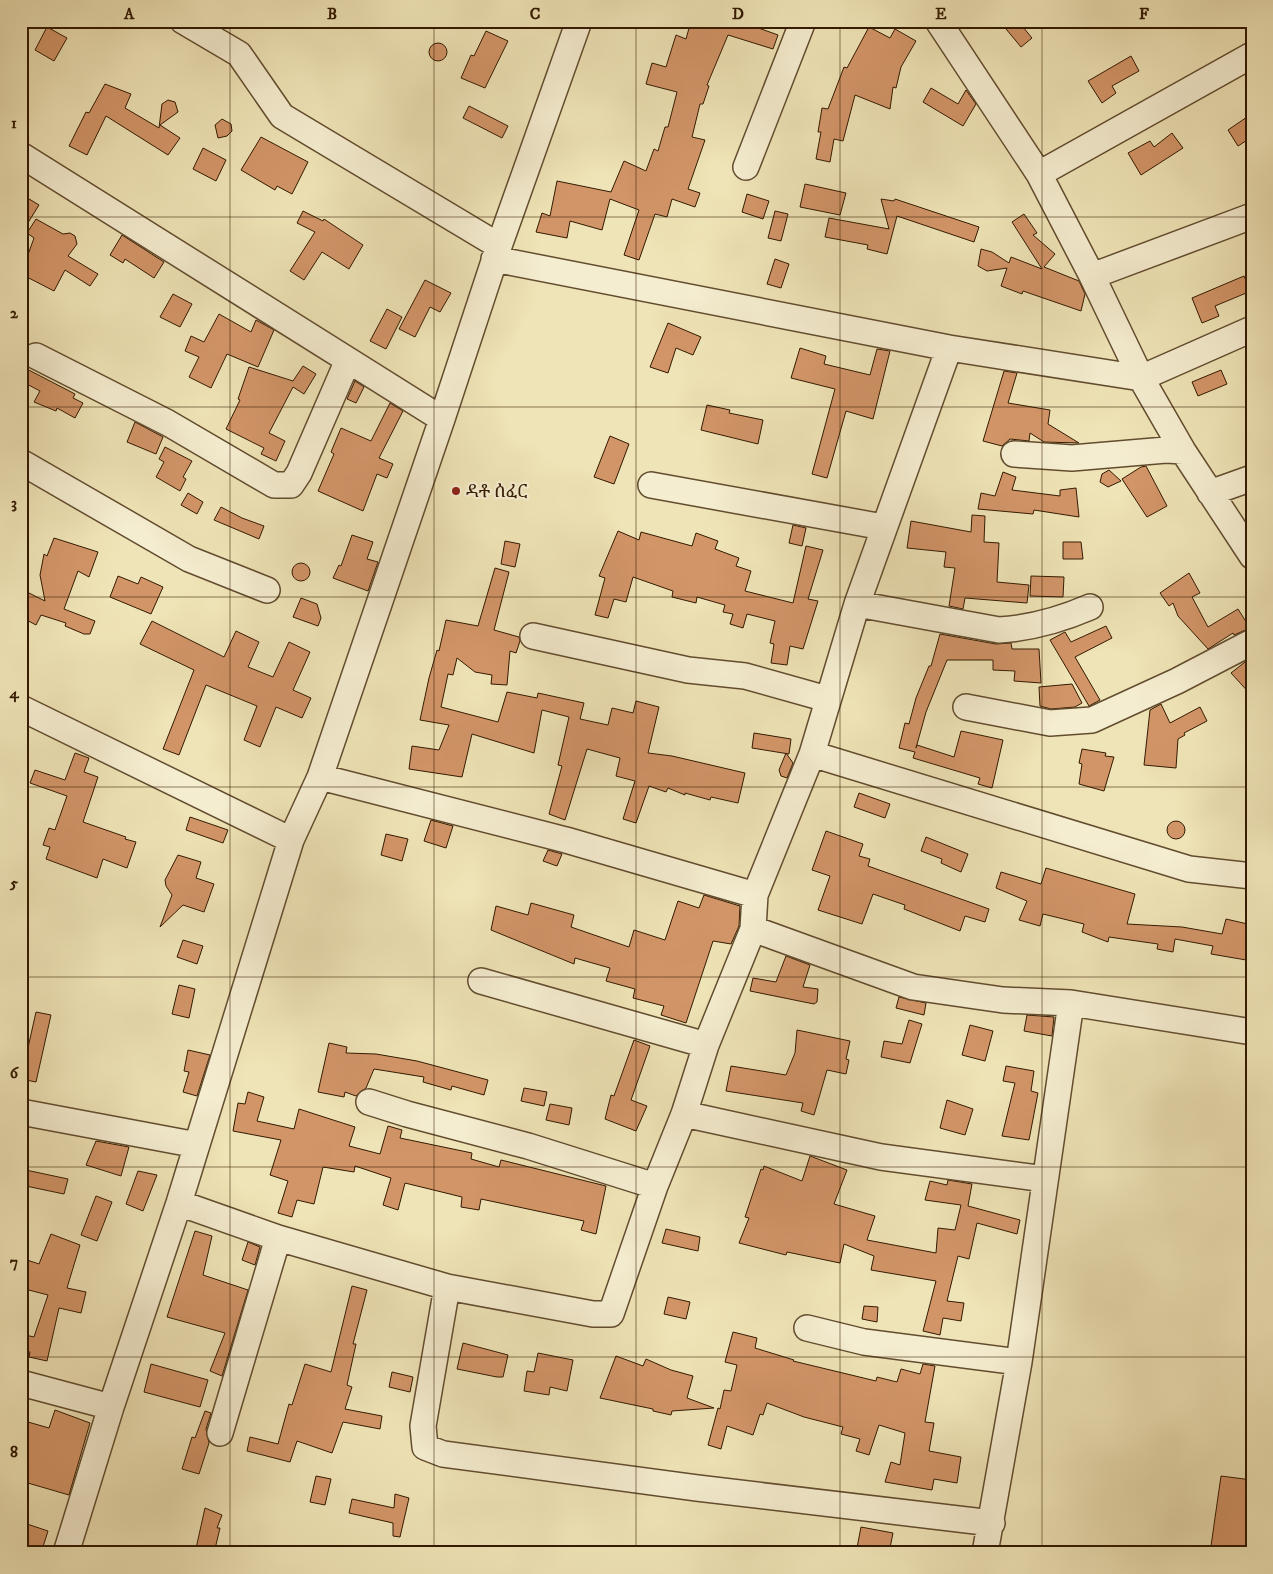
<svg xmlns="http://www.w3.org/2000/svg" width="1273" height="1574" viewBox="0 0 1273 1574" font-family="'IM FELL DW Pica','Noto Serif Ethiopic',serif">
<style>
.building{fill:#d29568;stroke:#331900}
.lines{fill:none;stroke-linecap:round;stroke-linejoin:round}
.minor-casing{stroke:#624c2e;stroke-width:28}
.minor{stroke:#f5edd0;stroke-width:25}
.grid{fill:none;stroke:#331900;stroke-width:1;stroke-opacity:0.55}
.poi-dot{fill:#8f2418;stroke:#f5edd0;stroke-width:2}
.labels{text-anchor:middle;stroke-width:4.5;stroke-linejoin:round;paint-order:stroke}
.poi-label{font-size:18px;fill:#331900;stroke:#f5edd0;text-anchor:start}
.neatline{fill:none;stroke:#331900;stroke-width:2}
.grid-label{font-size:16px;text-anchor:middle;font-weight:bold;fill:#331900}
</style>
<rect width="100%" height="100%" fill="#efe4b7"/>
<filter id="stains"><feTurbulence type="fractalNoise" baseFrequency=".004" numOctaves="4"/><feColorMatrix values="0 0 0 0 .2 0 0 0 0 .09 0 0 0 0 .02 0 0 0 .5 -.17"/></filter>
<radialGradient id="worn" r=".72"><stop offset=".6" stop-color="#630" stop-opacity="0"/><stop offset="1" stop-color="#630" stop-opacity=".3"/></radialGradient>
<path class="building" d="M691,21h48l39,14 -5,14 -45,-14 -21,50 2,1 -6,18h-3l-8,33 13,3 -17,49 12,4 -5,14 -23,-8 -5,18 -12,-3 -16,46 -15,-5 15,-45 -29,-11 -8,31 -32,-9 -3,17 -31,-6 6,-19 8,3 7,-35 54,11 13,-31 22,10 8,-22 4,2 7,-24h3l9,-35 -31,-8 6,-21 14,4 10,-32 10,4z
M1016,21h2l14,17 -11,9 -15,-18z
M47,27l20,11 -13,23 -19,-11z
M869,27l21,11 5,-9 21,12 -15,26 -5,21 -3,-1 -3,22 -35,-14 -12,46 -9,-2 -4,23 -14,-3 5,-27h-3l4,-24 6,1 16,-42 3,1z
M486,31l22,10 -23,47 -24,-10 10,-23 3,1z
M429 52a9 9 0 1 1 18 0a9 9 0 1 1-18 0Z
M1131,56l8,15 -27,15 4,7 -14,10 -14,-22z
M105,84l26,10 -6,14 34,20 3,-24 6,-4 7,2 3,10 -18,13 20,13 -12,17 -62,-39 -19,39 -18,-9 17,-34 3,1z
M931,88l27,16 8,-14 10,14 -13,22 -40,-24z
M469,106l39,20 -6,12 -39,-20z
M1247,117l5,8v12l-14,9 -10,-16z
M222,119l9,5 1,7 -5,5 -9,2 -3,-13z
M1172,133l11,15 -42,27 -13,-22 22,-12 4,6z
M261,137l47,25 -16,32 -15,-8 -2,4 -34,-20z
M203,148l23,12 -10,21 -23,-12z
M805,184l41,9 -6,22 -40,-8z
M21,194l18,11 -18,29z
M747,194l22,7 -6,18 -21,-7z
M881,199l13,2 1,-2 84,28 -5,15 -77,-26 -10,38 -20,-5 1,-4 -43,-8 4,-19 60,11z
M303,211l20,10 1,-2 39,26 -14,24 -27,-17 -18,28 -14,-9 25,-39 -18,-9z
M775,211l13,3 -7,27 -13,-3z
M1024,214l13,19 -4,2 22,19 -11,13 35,14 6,13 -4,17 -58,-20 -1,3 -21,-8 6,-18 -20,3 -9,-5 3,-17 11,3 17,11 2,-6 31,12 -30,-47z
M36,219l27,15 7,-1 5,3 2,8 -9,12 30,18 -8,12 -25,-16 -11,21 -33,-17 13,-36 -7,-5z
M122,235l42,27 -10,16 -29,-19 -2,4 -13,-8z
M775,259l14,5 -8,24 -14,-4z
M1244,276l7,15 -36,15 4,10 -17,7 -10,-25z
M425,280l26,13 -11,19 -10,-5 -15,30 -16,-8z
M173,294l19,10 -12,23 -20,-10z
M387,309l15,8 -16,32 -16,-8z
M219,314l32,18 5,-12 18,10 -16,37 -31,-13 -16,34 -22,-11 10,-20 -14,-6 6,-15 13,6z
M668,323l33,14 -8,18 -17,-7 -8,25 -18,-6z
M800,348l26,8 -2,8 46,11 7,-26 13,2 -17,68 -27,-8 -19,67 -15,-4 23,-85 -44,-11z
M21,366l54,28 -2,4 10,5 -8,15 -18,-10 -1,3 -22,-9 6,-11 -19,-10z
M303,366l13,8 -12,20 -11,-7 -24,46 16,8 -9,20 -15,-7 3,-6 -38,-19 14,-29 -2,-1 11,-32 44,14z
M1221,370l6,14 -29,12 -6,-14z
M1004,371l13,2 -9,30 42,7 -2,14 31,19 -35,-1 -14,-9 -1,8 -19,-2 -8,7 -19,-5z
M355,381l9,6 -8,16 -9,-4z
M390,403l13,8 -24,47 14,6 -6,14 -10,-4 -14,37 -45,-20 16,-37 -3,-2 10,-24 30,13z
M707,405l23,5 -1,3 34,7 -5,24 -57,-14z
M135,422l28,15 -7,17 -29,-12z
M610,436l19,8 -15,40 -20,-7z
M165,447l27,14 -9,16 3,2 -6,12 -24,-14 8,-15 -5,-3z
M1146,466l21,40 -20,11 -25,-38 19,-12z
M1109,470l12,11 -13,6 -8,-5 2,-8z
M1003,472l13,5 -4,13 48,6v-6l16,-2 3,29 -45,-7 -1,4 -55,-5 3,-16 14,3z
M188,493l15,9 -6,12 -16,-9z
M221,507l21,11 22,8 -5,13 -45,-19z
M972,515l13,1 -1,26 15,1 -2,39 32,3 -2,18 -62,-5 -2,11 -14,-3 6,-38 -11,-1 2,-15 -39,-4 4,-27 60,11z
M793,525l13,3 -4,18 -13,-3z
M618,531l21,9 2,-8 51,14 4,-13 22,8 -3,8 24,9 -3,8 15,5 -6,20 48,12 13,-57 17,4 -15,49 10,2 -15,48 -13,-3 -3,19 -16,-2 3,-19 -4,-1 5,-22 -28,-7 -4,14 -13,-4 3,-10 -10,-2 2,-7 -28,-8 -1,6 -24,-6 1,-6 -40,-14 -7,25 -12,-3 -6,19 -13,-3 10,-37 -6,-2z
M352,535l21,7 -6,17 11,3 -10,29 -35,-13 6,-13 2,1z
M54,538l44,14 -9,25 -11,-6 -14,38 31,12 -5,13h-6l-19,-8 1,-3 -25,-8 -5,10 -15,-8v-10l6,-15 18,9 -5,-26 4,-21 3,2z
M505,541l15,3 -5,23 -14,-3z
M1063,542h18l2,17h-20z
M292 572a9 9 0 1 1 18 0a9 9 0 1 1-18 0Z
M495,568l14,4 -15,58 25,7 1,4 -4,12 -6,-2 -3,34 -16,-1 1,-9 -17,-3 -18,-14 -4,17 -5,-1 -7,33 57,15 9,-30 30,6 1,-5 46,10 -4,16 28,6 4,-17 21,5 3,-12 23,6 -11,46 24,3 73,17 -7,30 -27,-6 -1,3 -25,-7v2l-17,-7 -2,4 -17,-6 -13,37 -13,-4 12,-38 -19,-5 4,-18 -33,-9 -22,71 -16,-6 13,-48 -4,-1 11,-48 -27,-7 -8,43 -62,-19 -10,43 -53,-8 3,-23 27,4 10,-25 -29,-5 9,-42 8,-28 2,1 7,-31 32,6z
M1189,573l11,20 -8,4 16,30 30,-18 12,19 -16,7 -1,-2 -25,16 -30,-33 -5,-13 -4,3 -9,-13z
M118,576l20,8 3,-7 22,10 -12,27 -41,-17z
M1031,576l33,1 -1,20 -33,-1z
M301,598l16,6 4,14 -3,8 -25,-9z
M152,621l72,36 12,-26 23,11 -11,25 25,10 16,-35 21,10 -17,38 18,8 -9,20 -26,-11 -16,40 -16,-7 13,-34 -51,-21 -27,70 -16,-6 31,-79 -54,-26z
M1106,626l6,12 -37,19 25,43 -11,6 -39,-66 15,-8 6,10z
M940,634l56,10 15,-1 1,6h27l2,34 -27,-2 1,-10 -22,-1v-10h-46l-21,52 -10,36 1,-3 37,12 7,-26 42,9 -11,48 -14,-4 2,-6 -67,-20 2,-6 -16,-4 6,-25 4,1 7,-26 13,-32h2z
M1245,662l7,7v27l-21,-23z
M1072,684l10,19 -7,4 -24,2 -11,-3 -1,-19z
M1161,704l9,19 30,-16 7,14 -23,12 1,2 -7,4 -2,29 -32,-3 6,-55z
M754,733l37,6 -2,15 -37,-6z
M1082,749l24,4 -1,3 9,1 -10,34 -25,-7 3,-20 -3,-1z
M75,753l14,5 -5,14 14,5 -15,45 43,15 -1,2 11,3 -9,26 -24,-9 -6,19 -51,-19 4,-12 -7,-2 6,-17 6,2 12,-34 -37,-13 5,-13 30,10z
M786,753l7,10 -6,15 -6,-2 -2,-6z
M859,793l31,11 -5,14 -31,-11z
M190,817l38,13 -5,13 -37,-13z
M431,820l22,6 -7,22 -22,-7z
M1167 830a9 9 0 1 1 18 0a9 9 0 1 1-18 0Z
M826,831l37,13 -4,12 11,3 -2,7 121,43 -4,13 -20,-6 -5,15 -56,-22 1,-4 -32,-11 -11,30 -44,-14 12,-34 -18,-6z
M386,834l22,5 -6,22 -21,-6z
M926,837l42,17 -7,18 -20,-9 1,-4 -21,-8z
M548,850l14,4 -5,12 -14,-5z
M178,855l23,7 -5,16 18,6 -10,28 -21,-7 -23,22 12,-32 -6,-9 -1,-6z
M1046,868l89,26 -8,30 55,3 40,7 4,-15 26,6v36l-41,-7 2,-8 -38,-7 -2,13 -16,-3 1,-5 -49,-7 -1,5 -26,-10 2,-8 -41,-10 -3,12 -21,-6 8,-19 -31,-13 5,-16 40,12z
M704,895l36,11 -1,20 -8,18 -18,-3 -27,82 -25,-8 3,-9 -31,-8 2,-9 -29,-8 4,-13 -35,-10 -1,6 -83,-34 5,-24 32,9 3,-12 43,12 -3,12 58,20 5,-17 31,10 13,-39 21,7z
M183,940l20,6 -6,18 -20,-7z
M786,956l24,9 -7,22 15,2 -1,13 -3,2 -64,-13 3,-13 23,4z
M179,985l16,4 -6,29 -17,-4z
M899,997l27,6 -2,12 -28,-7z
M36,1012l15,3 -15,67 -15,-3z
M1027,1015l27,2 -2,19 -28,-5z
M909,1020l13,4 -12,39 -29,-6 3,-16 18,3z
M970,1025l23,6 -8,30 -23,-6z
M797,1030l53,11 -4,18 3,1 -3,14 -19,-4 -13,45 -13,-4 2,-8 -77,-12 5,-25 55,9 9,-22z
M634,1040l16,6 -19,54 16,6 -11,25 -31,-12 6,-24 3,1z
M329,1043l18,4 -1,6 30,1 41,7 71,19 -4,15 -32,-9 -1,4 -28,-8 1,-5 -50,-8 -8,19 -10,8 -11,-4 -1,5 -26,-5z
M188,1050l22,5 -13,41 -14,-4 6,-20 -5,-1z
M1006,1066l28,5 -3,20 7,2 -9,47 -27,-4 13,-53 -12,-2z
M524,1088l23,4 -3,14 -23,-5z
M248,1092l16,5 -7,24 37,8 5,-20 56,18 -6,19 31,8 8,-28 14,4 -2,8 72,15 -1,6 28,8 2,-7 105,26 -10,48 -15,-4 3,-9 -103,-22 -2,11 -18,-3 1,-10 -57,-14 -7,27 -15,-5 8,-27 -36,-12 -1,6 -31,-5 -9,37 -17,-4 -5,17 -14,-4 10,-32 -18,-6 11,-35 -48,-9 5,-28 7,1z
M947,1100l26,9 -8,26 -25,-7z
M550,1104l22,4 -3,17 -23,-5z
M96,1141l33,6 -8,29 -35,-11z
M810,1156l37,14 -13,34 41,12 -8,24 69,13 2,-25 17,2 6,-25 -36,-5 5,-19 17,4 1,-5 24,4 -4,22 52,14 -3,14 -40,-11 -8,36 -11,-3 -11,45 17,2 -3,18 -18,-3 -3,17 -17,-4 13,-50 -65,-11 3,-14 -30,-12 -4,19 -53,-11 -1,3 -47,-12 10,-25 -4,-1 16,-48 2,1 1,-4 38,15z
M21,1169l47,10 -4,15 -43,-9z
M138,1171l19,4 -14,36 -17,-7z
M96,1196l16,6 -15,39 -16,-6z
M666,1229l34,8 -2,14 -36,-8z
M195,1231l17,5 -9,39 45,15 -26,86 -12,-5 15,-38 -58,-16z
M51,1234l29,11 -13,43 19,4 -5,21 -22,-5 -12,53 -18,-4 1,-5 -9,-2v-16l13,3 14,-42 -27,-7v-30l18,6z
M248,1242l12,5 -5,18 -13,-5z
M352,1286l15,4 -14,54h3l-9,41 5,2 -7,22 37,7 -2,13 -37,-7 -11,31 -35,-12 -7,21 -43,-11 3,-14 28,7 11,-40 3,1 13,-41 26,8z
M668,1297l22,5 -4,17 -22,-5z
M864,1306l14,1 -1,15 -15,-3z
M733,1332l24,6 -2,10 39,12 -1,1 83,20 1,-4 20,5 4,-13 19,5 3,-10 12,2 -10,56 9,1 -5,28 32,6 -4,26 -23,-4 -2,11 -47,-8 6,-20 9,3 5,-32 -26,-8 -10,30 -13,-4 4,-12 -19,-5 2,-7 -39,-10 -37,-14 -4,12 -3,-1 -7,21 -26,-9 -6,23 -13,-4 10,-37 2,1 4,-19 7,1 6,-26 -12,-3z
M463,1343l45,12 -5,22h-6l-40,-8z
M538,1353l35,7 -6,31 -17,-4 -1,8 -25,-4 3,-20 7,1z
M616,1356l27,10 3,-7 25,11 22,6 -6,22 27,10 -42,3 -1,4 -18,-4v-2l-53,-11z
M151,1364l57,16 -8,27 -56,-15z
M392,1372l21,5 -3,15 -21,-5z
M55,1410l35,13 -21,72 -48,-14v-61l28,8z
M205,1411l6,2 -5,16 3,14 -10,31 -17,-5 10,-32 3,1z
M316,1476l15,3 -6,26 -15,-3z
M1221,1476l31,4v73h-42z
M395,1494l14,4 -9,39 -7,-1v-13l-44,-10 3,-14 42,9z
M205,1508l17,7 -5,13h3l-6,25h-19z
M21,1522l27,9 -7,22 -20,-3z
M861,1527l32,6 -4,20h-33z"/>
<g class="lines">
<defs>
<path id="minor" d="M183,21l56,33 43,62 217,130
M938,21l101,153 53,102 49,102 42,73 69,105
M21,155l421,264
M746,167l57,-146
M1039,174l213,-119
M494,259l455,89 192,30 111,-49
M1092,276l160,-60
M36,356l132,67 106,62h17l8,-12 49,-113
M1014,454l58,4 94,-8 17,1
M21,462l168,97 78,31
M651,485l232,42
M1210,493l42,-15
M857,604l142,26c33,-2 61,-10 91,-23
M533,636l155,34 57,6 82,23
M966,707l84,16 42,-3 85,-39 75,-39
M21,708l270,132
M812,754l377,115 63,7
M320,777l246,63 189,55
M753,929l160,58 90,13 68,3 181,29
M481,981l225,64
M369,1102l38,12 121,32 127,40
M21,1112l176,33
M684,1114l197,43 164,22
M179,1203l99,35 169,49 146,27h18l44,-128 29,-72 22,-69 47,-116 2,-34 57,-141 45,-150 92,-256
M447,1287l-24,139 2,21 18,7 254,34 295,35
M807,1328l57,14 155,20
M21,1383l90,24
M220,1433l58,-195
M66,1553l45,-146 68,-204 112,-363 29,-63 122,-358 57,-173 80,-225
M985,1553l34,-191 52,-359"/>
</defs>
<use href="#minor" class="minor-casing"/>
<use href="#minor" class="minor"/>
</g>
<path class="grid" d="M230,21v1532M434,21v1532M636,21v1532M840,21v1532M1042,21v1532M21,217h1231M21,407h1231M21,597h1231M21,787h1231M21,977h1231M21,1167h1231M21,1357h1231"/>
<circle class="poi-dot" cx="456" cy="491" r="5"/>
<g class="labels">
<g class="poi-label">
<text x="466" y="497">ዳቶ ሰፈር</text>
</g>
</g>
<rect width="1273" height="1574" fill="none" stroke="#efe4b7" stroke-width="55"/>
<rect x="28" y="28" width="1218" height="1518" class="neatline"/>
<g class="grid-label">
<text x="129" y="19">A</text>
<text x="332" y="19">B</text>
<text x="535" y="19">C</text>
<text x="738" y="19">D</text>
<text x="941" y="19">E</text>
<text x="1144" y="19">F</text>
<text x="14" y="128">1</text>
<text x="14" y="318">2</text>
<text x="14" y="508">3</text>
<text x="14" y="698">4</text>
<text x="14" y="888">5</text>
<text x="14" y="1078">6</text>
<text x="14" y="1267">7</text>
<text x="14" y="1457">8</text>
</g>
<rect width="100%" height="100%" filter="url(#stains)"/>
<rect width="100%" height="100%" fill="url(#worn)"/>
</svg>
